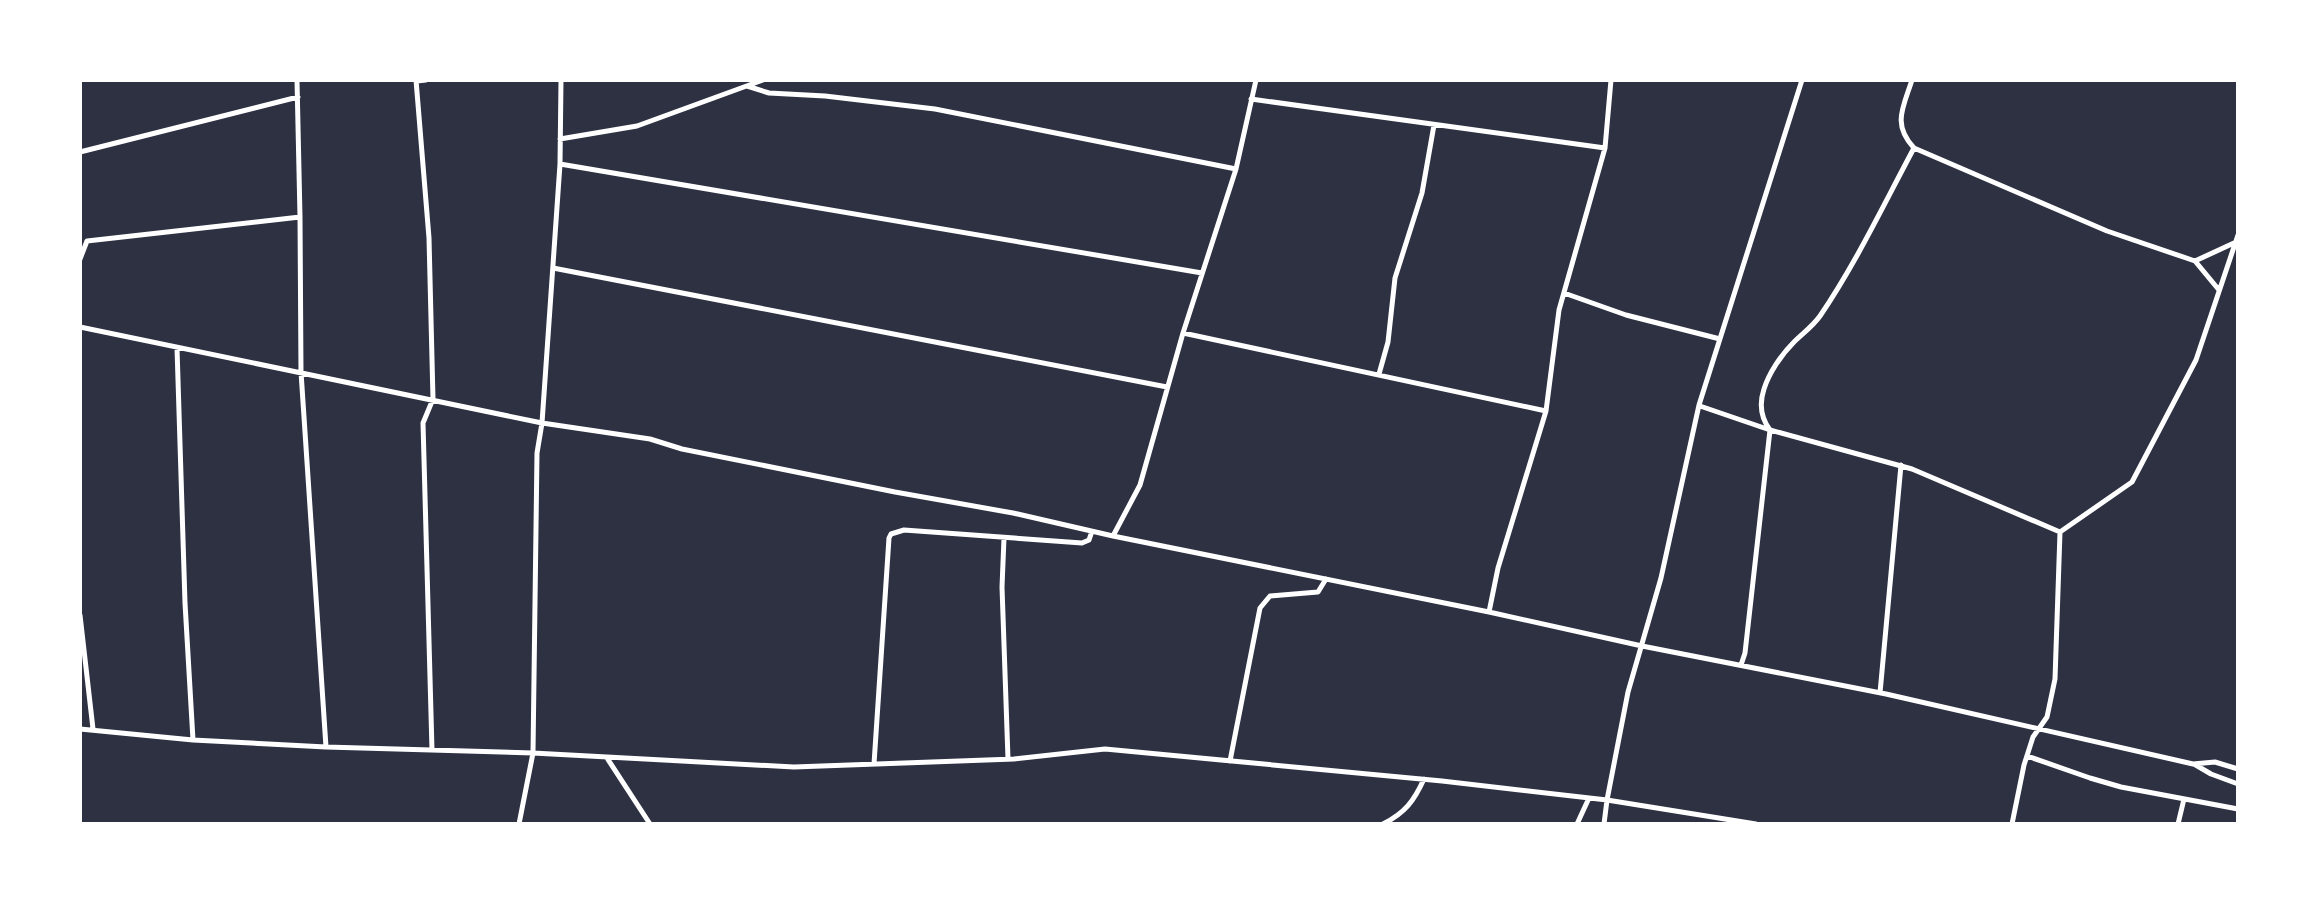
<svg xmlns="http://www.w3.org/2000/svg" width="2318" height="904" viewBox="0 0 2318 904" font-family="Manrope,sans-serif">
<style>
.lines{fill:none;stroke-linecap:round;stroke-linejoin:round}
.minor{stroke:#fff;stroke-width:5}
</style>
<rect width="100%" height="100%" fill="#2d3142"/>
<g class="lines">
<path class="minor" d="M297,80l3,137 1,155 25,375
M416,80l13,158 4,161 -10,24 9,327
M1611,80l-6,68 -46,162 -13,101 -48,157 -9,44 153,34 244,48 307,70 22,-2 23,7
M1912,80c-9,28 -20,44 2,68l193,83 88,30 24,29
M417,81l9,-1
M747,86l22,7 56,3 110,13 301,60
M1251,99l354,49
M560,139l77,-13 126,-46
M1914,148c-30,56 -58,115 -94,168 -7,10 -18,18 -26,26 -13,13 -25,31 -30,47 -5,15 -3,29 6,41l142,39 148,63
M80,152l218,-55
M560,164l642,109
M80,259l7,-18 213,-24
M2195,261l39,-18
M553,268l614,119
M1564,293l62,22 94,24
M80,327l462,96 108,16 32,10 213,43 118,21 100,23 27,-51 43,-152 53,-164 20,-89
M1183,333l363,78
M177,348l8,255 8,137
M1379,374l9,-32 7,-64 27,-85 12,-68
M1700,406l70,24 -25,223 -4,12
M2060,532l72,-50 64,-122 42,-125
M1113,536l376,76
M1004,538l-2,49 6,172
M80,615l13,114
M1880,693l21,-228
M80,729l113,11 133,7 207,6 261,14 220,-8 91,-10 337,32 165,19 149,24
M2027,756l63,22 31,9 117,22
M607,758l43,66
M1230,761l30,-153 10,-12 48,-4 8,-13
M874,764l15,-226 2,-4 13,-4 178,13 7,-3 3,-9
M2194,764l17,10 27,10
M519,824l14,-71 4,-300 5,-30 18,-259 1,-84
M1383,824c22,-11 31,-23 41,-45
M1577,824l12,-26
M1604,824l3,-24 21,-108 33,-114 38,-173 103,-325
M2012,824l12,-59 9,-28 14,-20 8,-38 5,-147
M2178,824l6,-25"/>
</g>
<rect width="2318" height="904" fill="none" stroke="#ffffff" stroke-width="164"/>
</svg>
